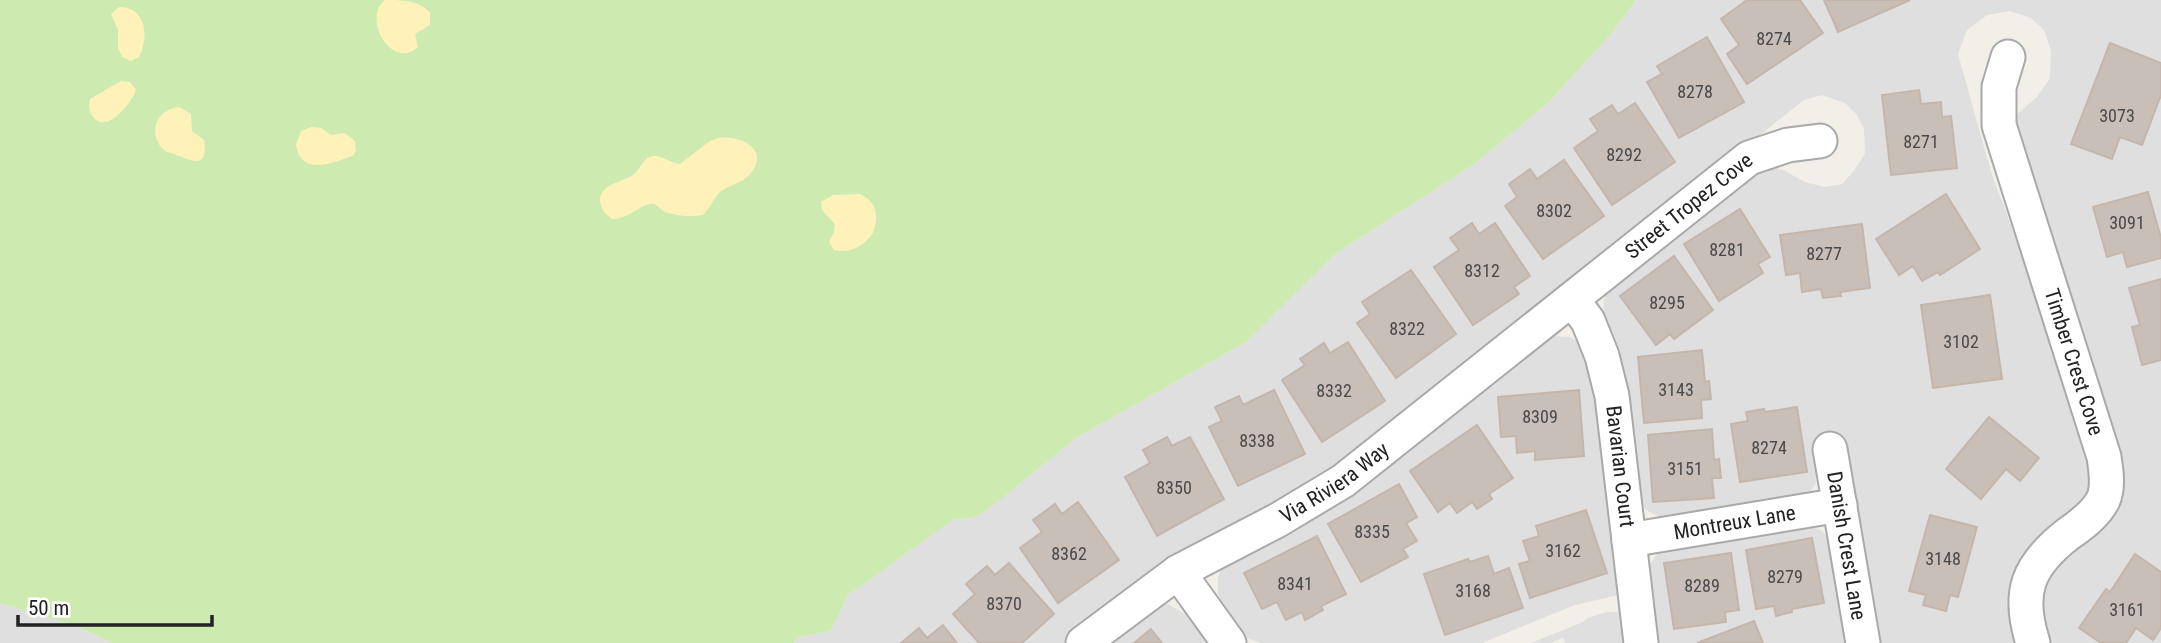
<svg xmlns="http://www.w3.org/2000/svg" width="2161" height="643" viewBox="0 0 2161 643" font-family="'Roboto Condensed',sans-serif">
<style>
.residential{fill:#e0dfdf}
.grass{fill:#cdebb0}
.sand{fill:#fff1ba}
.building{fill:#c7bfb8;stroke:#c4b6ab;stroke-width:2}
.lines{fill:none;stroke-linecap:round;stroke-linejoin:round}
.minor-casing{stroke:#a9a9a9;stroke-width:37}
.minor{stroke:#fff;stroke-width:33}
.labels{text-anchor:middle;stroke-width:7;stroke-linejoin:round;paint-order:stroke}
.number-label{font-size:18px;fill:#4b4948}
.street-label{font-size:21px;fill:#222;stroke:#fff}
</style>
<rect width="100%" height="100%" fill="#f2efe9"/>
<path class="residential" d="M1636,0h525v643h-112l-4,-14 -4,-30 5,-25 65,-57 -97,-400 23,-20 13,-19 1,-27 -7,-21 -13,-12 -21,-7 -23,4 -20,15 -9,24 33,118 38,102 62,189 -1,25 -6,17 -52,40 -17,24 -6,39 7,35h-140l-33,-206 -29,5 2,42 -9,12 -146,22 -15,-8 -11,-18 -13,-112 -18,-65 -1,-11 3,-11 5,-9 139,-112 17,-6 16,4 22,12 20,5 17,-3 11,-12 12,-18 -1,-25 -7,-14 -12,-12 -23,-8 -18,5 -443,353 -256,154 -40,36h-271l4,-6 33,-6 17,-36 105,-75 19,-2 14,-7 90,-73 170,-96 89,-88 138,-89 75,-62 63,-69z
M1552,336l18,1 18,11 8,23 27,223 -48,11 -93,38h-221l-17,-6 -19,-25 -7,-18v-17l6,-16 313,-218z
M1809,525l13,6 11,13 17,99h-198l-8,-70 15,-22z
M0,603l76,23 36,17h-112z
M1167,604l22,12 20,27h-106l47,-35z
M1606,612h19l4,31h-64l-2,-5 -12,5h-20l52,-21 5,-4z"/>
<path class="grass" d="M0,0h1636l-25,34 -63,69 -75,62 -138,89 -89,88 -170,96 -90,73 -14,7 -19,2 -105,75 -17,36 -33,6 -4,6h-682l-36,-17 -76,-23z"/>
<path class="sand" d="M385,0c17,0 34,0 45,13v12l-15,9 3,13c-25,24 -57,-27 -33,-47z
M119,7c28,0 30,31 20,50l-8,4 -9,-4 -4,-10v-17l-7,-16z
M121,81l9,1 6,8c-4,11 -14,23 -25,30 -14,8 -25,-7 -21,-21z
M179,107l12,7 1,17 12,9c6,37 -23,14 -37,12 -21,-14 -12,-43 12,-45z
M311,127l10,1 10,7 14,-2 10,8 1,10 -2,4c-20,8 -53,22 -58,-10l5,-14z
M718,138c23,-3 54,12 31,37 -8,9 -21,10 -29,17 -7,7 -10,16 -17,23 -11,2 -29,1 -40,-4 -2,-2 -6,-6 -9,-7 -12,-2 -23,15 -42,15 -7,-5 -11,-10 -12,-18 -1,-17 23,-19 33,-26 8,-6 10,-18 21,-19 9,0 17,7 26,8l30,-23z
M860,194c17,8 19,22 13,39 -9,13 -23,21 -39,17l-5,-8 5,-10 1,-8 -13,-14 -1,-8 12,-7z"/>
<path class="building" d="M1747,0h53l23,33 -76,51 -20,-30 12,-9 -18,-26z
M1824,0h86l-72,32z
M1707,37l37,65 -65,36 -32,-56 15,-8 -5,-8z
M2110,43l51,20v32l-19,50 -22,-8 -8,22 -41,-15z
M1919,90l2,14 20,-2 1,15 9,-1 6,52 -66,7 -9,-80z
M1635,103l40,59 -63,43 -38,-57 24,-17 -8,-12 22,-14 6,9z
M1564,160l40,56 -61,43 -38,-53 12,-9 -8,-13 21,-15 7,10z
M2148,192l13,46v20l-34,9 -4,-15 -16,5 -14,-50z
M1946,194l34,55 -40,26 -2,-3 -16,9 -9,-15 -14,9 -23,-36z
M1740,209l30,48 -12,7 5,9 -44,28 -35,-57z
M1472,223l7,11 16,-11 35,53 -16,11 5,7 -46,31 -39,-58 25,-17 -9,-12z
M1862,224l8,64 -30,4 1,4 -18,2 -2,-9 -19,3 -2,-19 -14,2 -6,-40z
M1674,256l39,54 -39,29 -4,-5 -14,11 -36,-49z
M1411,270l45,64 -60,44 -39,-55 13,-9 -8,-12z
M2161,279v81l-19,5 -10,-38 8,-2 -11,-37z
M1990,295l12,84 -69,9 -12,-83z
M1348,342l37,59 -63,41 -40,-62 23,-15 -5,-6 24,-16 6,10z
M1702,350l3,32 4,-1 2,18 -10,1 1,18 -58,5 -6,-66z
M1274,390l31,64 -67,32 -29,-59 13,-6 -7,-14 24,-11 4,9z
M1579,390l5,66 -49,4v-9l-18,2 -1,-17 -15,1 -3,-40z
M1797,407l10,65 -67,10 -9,-58 17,-3 -2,-9 18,-3 1,3z
M1989,417l50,41 -19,23 -14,-12 -25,30 -35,-30z
M1477,425l36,53 -24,16 3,5 -15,10 -5,-7 -15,11 -7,-10 -12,9 -28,-41z
M1712,429l2,31 5,-1 2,19h-9l2,20 -61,4 -5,-67z
M1167,437l5,9 18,-9 34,62 -67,37 -32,-59 25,-14 -7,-13z
M1399,484l18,33 -11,6 11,18 -14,8 5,8 -47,25 -33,-58z
M1078,502l41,58 -61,43 -38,-55 22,-16 -9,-12 22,-16 7,10z
M1586,510l21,63 -77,25 -11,-34 11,-3 -7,-20 16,-5 -3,-10z
M1930,515l47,12 -19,70 -8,-2 -4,16 -23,-6 3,-10 -17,-4z
M1317,536l29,58 -25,12 2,4 -18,10 -3,-8 -16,8 -9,-18 -15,7 -18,-36z
M1812,538l12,65 -32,6v3l-16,4 -2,-10 -18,3 -10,-59z
M1731,553l8,57 -14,2 1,10 -52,7 -10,-66z
M2135,554l26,18v56l-8,12 -17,-12 -10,15h-25l-22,-15 27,-39 4,3z
M1488,556l6,18 15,-6 14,40 -78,27 -21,-61 44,-15 2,3z
M1009,563l45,51 -32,29h-43l-26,-29 22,-20 -9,-10 21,-18 8,9z
M1754,621l9,22h-66z
M943,625l14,18h-56l18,-15 8,10z
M1151,629l11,14h-28z"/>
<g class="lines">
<defs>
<g id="minor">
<path id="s1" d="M2008,57l-9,30v38l105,332c2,13 5,30 -1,43 -7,14 -22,25 -35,34 -41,32 -51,59 -35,109"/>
<path id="s2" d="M1572,299l16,22 14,35 10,40 29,247"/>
<path id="s3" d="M1830,449l33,194"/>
<path id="s4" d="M1629,540l211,-35"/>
<path d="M1178,572l51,71"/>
<path id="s5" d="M1083,643l95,-71 100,-52 65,-39 406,-323 39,-13 32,-4"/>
</g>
</defs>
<use href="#minor" class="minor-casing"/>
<use href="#minor" class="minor"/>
</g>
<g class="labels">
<g class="number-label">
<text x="1774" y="45">8274</text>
<text x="1695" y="98">8278</text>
<text x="2117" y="122">3073</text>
<text x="1921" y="148">8271</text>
<text x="1624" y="161">8292</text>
<text x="1554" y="217">8302</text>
<text x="2127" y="229">3091</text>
<text x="1727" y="256">8281</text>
<text x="1824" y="260">8277</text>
<text x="1482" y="277">8312</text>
<text x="1667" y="309">8295</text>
<text x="1407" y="335">8322</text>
<text x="1961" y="348">3102</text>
<text x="1676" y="396">3143</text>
<text x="1334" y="397">8332</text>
<text x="1540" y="423">8309</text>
<text x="1257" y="447">8338</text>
<text x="1769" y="454">8274</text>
<text x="1685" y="475">3151</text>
<text x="1174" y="494">8350</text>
<text x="1372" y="538">8335</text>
<text x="1563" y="557">3162</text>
<text x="1069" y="560">8362</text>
<text x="1943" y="565">3148</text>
<text x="1785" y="583">8279</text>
<text x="1295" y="590">8341</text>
<text x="1702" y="592">8289</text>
<text x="1473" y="597">3168</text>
<text x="1004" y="610">8370</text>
<text x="2127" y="616">3161</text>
</g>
<g class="street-label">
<text dy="7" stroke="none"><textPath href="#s5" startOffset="749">Street Tropez Cove</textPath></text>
<text dy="7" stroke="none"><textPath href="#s1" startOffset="318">Timber Crest Cove</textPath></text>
<text dy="7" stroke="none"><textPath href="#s2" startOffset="177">Bavarian Court</textPath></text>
<text dy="7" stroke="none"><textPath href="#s5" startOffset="299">Via Riviera Way</textPath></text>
<text dy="7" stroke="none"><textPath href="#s4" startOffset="107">Montreux Lane</textPath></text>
<text dy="7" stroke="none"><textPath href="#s3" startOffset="98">Danish Crest Lane</textPath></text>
</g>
</g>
<path d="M18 615v10h194v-10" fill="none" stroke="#222222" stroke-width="3.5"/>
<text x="28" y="615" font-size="21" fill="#222222" stroke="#ffffff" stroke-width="5" paint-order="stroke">50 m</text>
</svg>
